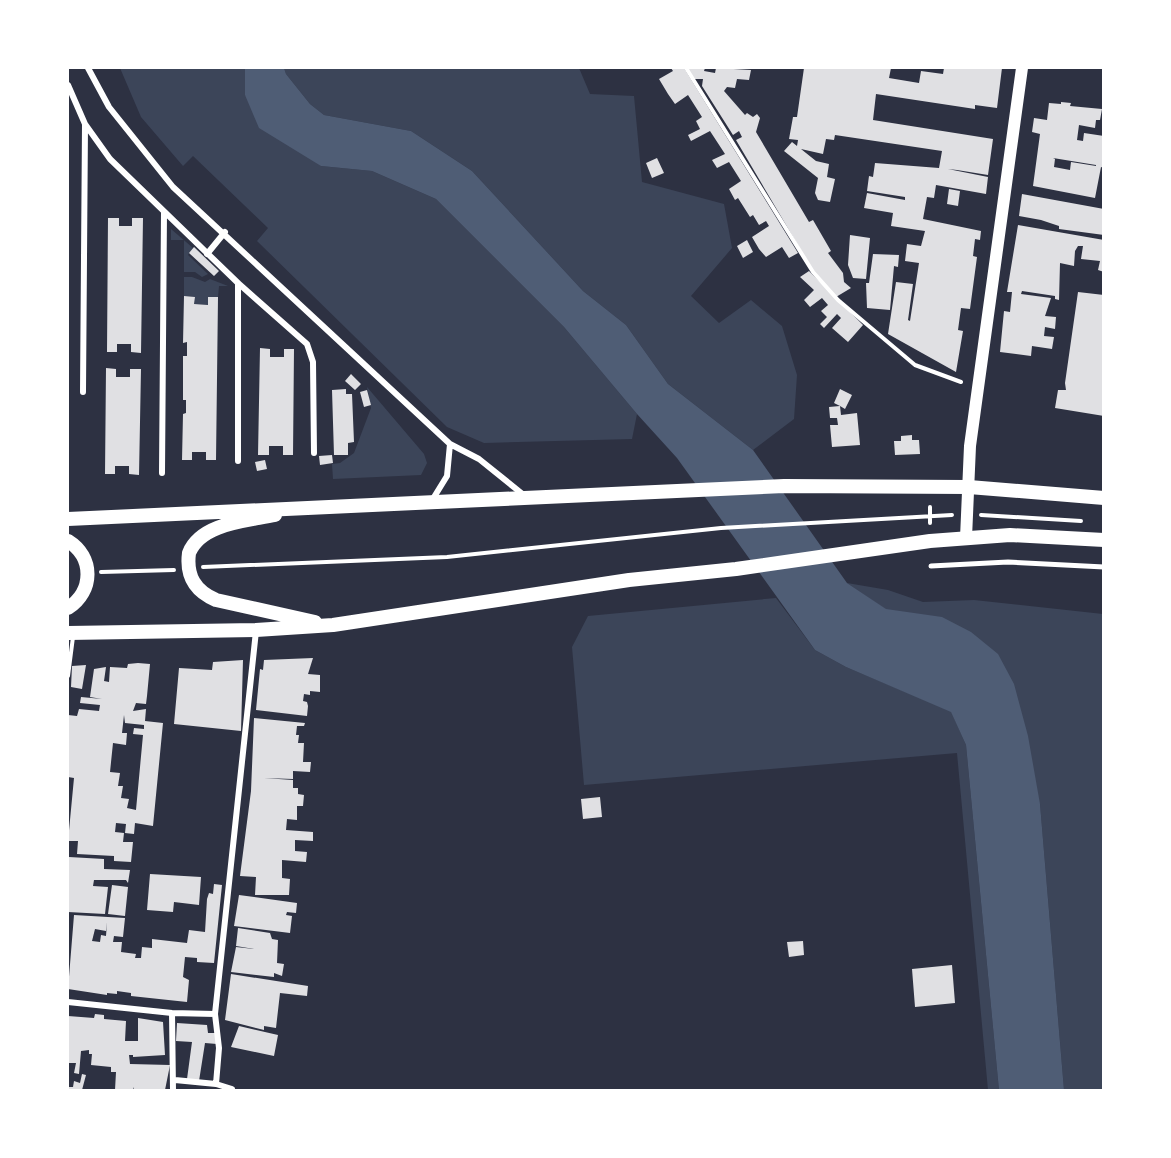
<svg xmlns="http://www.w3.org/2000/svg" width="1171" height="1158" viewBox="0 0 1171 1158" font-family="Overpass,sans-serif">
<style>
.green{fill:#3c4559}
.water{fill:#4f5d75}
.building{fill:#e0e0e3;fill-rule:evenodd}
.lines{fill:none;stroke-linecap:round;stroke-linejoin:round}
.path{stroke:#fff;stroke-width:4}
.service{stroke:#fff;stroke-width:4}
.pedestrian{stroke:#fff;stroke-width:5}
.minor{stroke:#fff;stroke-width:6}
.secondary{stroke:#fff;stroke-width:12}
.primary{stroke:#fff;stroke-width:14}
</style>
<rect width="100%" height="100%" fill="#2d3142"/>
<path class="green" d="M120,68h125v27l76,71 51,5 64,28 128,128 73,87 -5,25 -148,4 -37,-16 -190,-186 11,-13 -75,-72 -10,10 -42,-49z
M284,68h295l11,26 44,2 8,86 82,22 8,44 -41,48 28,27 32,-23 31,26 15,49 -3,44 -41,31 -85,-66 -42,-59 -43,-34 -111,-120 -61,-40 -87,-16 -14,-11 -24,-30z
M171,229l22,19 -5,7 20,19 -6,3 -7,-5h-11v-32h-13z
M184,277h8l13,5 5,-3 18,7h-9l-1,11h-9l-1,8 -14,-1 1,-7 -11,-1z
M367,387l57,67 3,9 -6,12 -88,4 -1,-15 8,-1 14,-10 17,-45z
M847,583l41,7 35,12 51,-2 129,14v476h-39l-24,-286 -155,-195z
M776,598l39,52 31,17 105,44 15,34 33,345h-11l-31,-337 -373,32 -12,-138 16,-31z"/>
<path class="water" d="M245,68h39l2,6 24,30 14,11 87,16 61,40 111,120 43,34 42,59 85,66 94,133 39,26 56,8 29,15 27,22 16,30 14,52 12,68 24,286h-65l-33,-345 -15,-33 -105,-45 -31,-17 -138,-192 -40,-44 -73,-87 -128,-128 -64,-28 -51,-5 -62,-38 -14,-33z"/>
<path class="building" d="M671,68h13l114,185 -9,5 -7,-11 -16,10 -7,-8 -7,-12 17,-11 -3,-5 -7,4 -6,-10 -3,2 -12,-19 -3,2 -6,-11 12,-8 -12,-19 -12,6 -5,-8 13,-6 -15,-23 -19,10 -3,-6 12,-6 -4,-8 6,-4 -14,-22 -13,9 -7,-10 -9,-15 14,-8z
M687,68h18l-1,3 11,2 1,-5 35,2 -2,10 -12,-1 -2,9 -8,-1 -3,4 21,24 2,-2 6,4 4,-3 3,4 -4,14 53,90 4,-2 18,31 -3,2 15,20 1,9 7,6 -15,9 -24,-28 -76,-129 6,-3 -3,-6 -6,4 -31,-49 1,-7h-9z
M804,68h87l-2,10 30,5 2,-12 22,3 1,-6h58l-5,40 -22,-3v4l-99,-15 -3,26 120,19 -5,36 -31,-5 -9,-1 40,8 -2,17 -50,-9 -2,13 -7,-1 -4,22 58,12 -1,9 -5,-1 -2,17 4,1 -7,52 -9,-1 -3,22 5,1 -7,41 -68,-38 8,-52 17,2 -5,36 2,1 9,-58 -14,-2 2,-17 14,2 4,-15 -34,-5 2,-13 -29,-5 3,-15 38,7v-3l-38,-6 2,-15 4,1 2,-14 64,5 3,-17 -107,-16 -1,5 -8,-1 -3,15 -22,-5 15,12 13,3 -2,13 8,2 -5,23 -12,-2 -3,-7 3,-15 -34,-27 8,-9 5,4 1,-6 -9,-1 4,-22h4z
M1061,102l10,1 -1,3 32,3 -2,11h-4l-1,8 -16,-3 -2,15 6,1 1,-8 20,3v32l-3,-1 -6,31 -62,-12 7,-52 -8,-2 2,-14 13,2 2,-17 12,1zM1053,158l43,7v1l-25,-4 -1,8 -16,-3 1,-8z
M657,158l7,15 -12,5 -6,-15z
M949,189l11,2 -2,15 -11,-2z
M1022,194l82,15v26l-45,-6v-3l-18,-6 -22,-4z
M108,218h11v8h13v-8h11l-2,135 -10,-1v-8h-14v8h-10z
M1018,225l86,15v32l-6,-2 2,-9 -19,-2 2,-13h-5l-3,5 -1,15 -14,-3 -1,37 -4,-1v-3l-33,-5 -1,3 30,4 -6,18 11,1 -1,12 -10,-2 -1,9 10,1 -2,12 -20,-3 -1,10 -31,-4 4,-41 6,1 2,-20h-5z
M850,235l20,3 -4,41 -13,-1 -5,-13z
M747,240l6,12 -10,6 -6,-12z
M194,247l25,24 -5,5 -25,-23z
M873,254l26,1 -1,12 -4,-1 -4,44 -23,-2 -1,-25h3z
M809,271l54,54 -15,17 -16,-14 9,-10 -4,-4 -13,14 -4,-4 7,-7 -6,-6 7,-6 -6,-7 -12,9 -6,-7 10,-10 -14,-13z
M1078,292l26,3v121l-49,-8 3,-18h8l-1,-7z
M184,296l11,1 -1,7 14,1v-8h10l-2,163h-10v-8h-14v8h-10l1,-46 3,-1v-13h-3v-44h4v-14l-4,1z
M260,348l10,1v8h14v-8h10l-1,106h-10v-9h-14v9h-11z
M106,368l10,1v8h14v-8h11l-2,106 -10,-1v-8h-14v8h-10z
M351,374l10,10 -6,6 -10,-9z
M346,389v5h6l2,48 -6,1v12h-14l-2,-65z
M840,389l12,6 -7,14 -5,-3 1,9 16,-2 3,32 -28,2 -2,-22h8l-1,-7h-7l-1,-11 11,-1 -6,-3z
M367,390l4,15 -7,2 -4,-15z
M912,435v5h7l1,14 -25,1 -1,-14h7v-5z
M332,455l1,8 -13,2 -1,-9z
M265,460l2,9 -10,2 -2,-9z
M313,658l-5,16 12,1v17l-10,-1v4l-6,-1 -1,7 4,1 1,4 -1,10 -51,-6 4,-41 3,1 1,-10z
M243,660l-2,71 -67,-7 5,-56 33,2 1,-8z
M138,663l12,1 -3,32 -1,8 -10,-1 -3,8 13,-2 -1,12 18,2 -10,103 -18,-3 -1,11 -9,-1 1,-9 -10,-1 -1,9 9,1 -1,9h10l-2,20 -17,-1v-5l-37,-2 1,-13h-10l6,-63 -6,-1v-62l9,1 2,-7 20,2 1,-6 -20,-2 1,-6 21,2 -12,-2 4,-28 12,-2 -2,14 5,1 1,-15 17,1 1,-4zM124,715l1,8 19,2v4l-10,-1 -1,6 10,1 -7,75 -9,-2 2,-9 -8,-1 2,-12h-5l2,-13 -10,-1 3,-29 13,2 1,-12h-5z
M86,665l-4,24 -11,-2 1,-21z
M254,718l51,5 -1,3h-7l-1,9h3l-1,8h6l-1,19h8l-1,10 -17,-1v8l-29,-1 29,2v8h5v6l6,1 -1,11h-6v14l-10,-1 -1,11 27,2v9l-18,-1v11l12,1 -1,10 -24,-2v18l8,1 -1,16h-34l1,-18 -16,-1 11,-85z
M600,797l2,20 -19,2 -2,-20z
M69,857l35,2v10l26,1 -2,13 -2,-3h-32l-1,6 15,1 -3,27 -37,-2z
M150,874l51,3 -2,28 -25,-3 -1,10 -26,-2z
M214,884l8,1 -8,78 -17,-1v-4l-12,-1 -2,20 6,3 -2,22 -56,-6v-3l-14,-2v3l-10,-1v2l-39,-6 6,-74 51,3 -2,19 -9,-1 -1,6h9l-1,10 15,2 -1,4h6l1,-11 10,1v-9l35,4 2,-13 16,2 2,-33 2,-6 4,1zM107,922l-1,14 -5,-1 -1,7 -8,-1 3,-12 11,2z
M112,885l16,2 -3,29 -17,-2z
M239,895l58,8 -1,10 -9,-1 -1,3 6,1 -2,17 -56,-7z
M238,928l32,5 2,6 6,1 -1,23 7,1 -2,12 -8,-3v4l-43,-5 5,-25 18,2 -18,-3z
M803,941l1,14 -15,2 -2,-15z
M952,965l3,38 -40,4 -3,-38z
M231,974l77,12 -1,10 -27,-3 -4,35 -12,-2v4l-39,-10z
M95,1014l9,1v4l22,2 -1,20h13v-23l25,4 2,33 -32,2v-2h-4l1,9 40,1 -5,25h-31v-3l-1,3h-18l1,-18h-5v-5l-20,-2 1,-11h-3v-4l-8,1 -2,23 -5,-1 2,-10h-8v-47l26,2z
M177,1023l30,2 1,8h10l-1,11 -12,-1 -6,38 -12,-2 5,-37 -16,-1z
M239,1026l39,9 -4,21 -43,-9z
M82,1074l4,1 -4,15h-14v-3h5l1,-6 6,2z"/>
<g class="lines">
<path class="path" d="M686,68l127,204 25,28 77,65 46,17
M930,507v16
M981,515l100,6
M203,567l244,-10 274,-29 231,-13
M101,572l73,-2"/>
<path class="service" d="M68,676l5,-39"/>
<path class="pedestrian" d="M931,566l77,-4 96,5"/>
<path class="minor" d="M88,68l21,39 64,80 277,257 29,15 46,37
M68,85l17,39 25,35 128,124 69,61 6,18 1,91
M207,254l18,-22
M83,392l2,-267
M238,461v-178
M162,473l2,-261
M431,502l16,-26 3,-32
M68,1002l104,11 43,1
M172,1013l1,77
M175,1080l41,4 16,5
M216,1084l3,-36 -4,-34 41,-383"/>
<path class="secondary" d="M966,538l4,-92 52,-378"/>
<path class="primary" d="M275,515c-28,6 -74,8 -86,38 -3,23 6,38 27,47l99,22
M68,519l716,-33 185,1 135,11
M68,541c26,16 26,50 0,67
M68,633l188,-3 77,-5 296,-45 107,-11 194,-28 80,-6 94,5"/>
</g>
<rect width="1171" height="1158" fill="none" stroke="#ffffff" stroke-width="138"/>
</svg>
